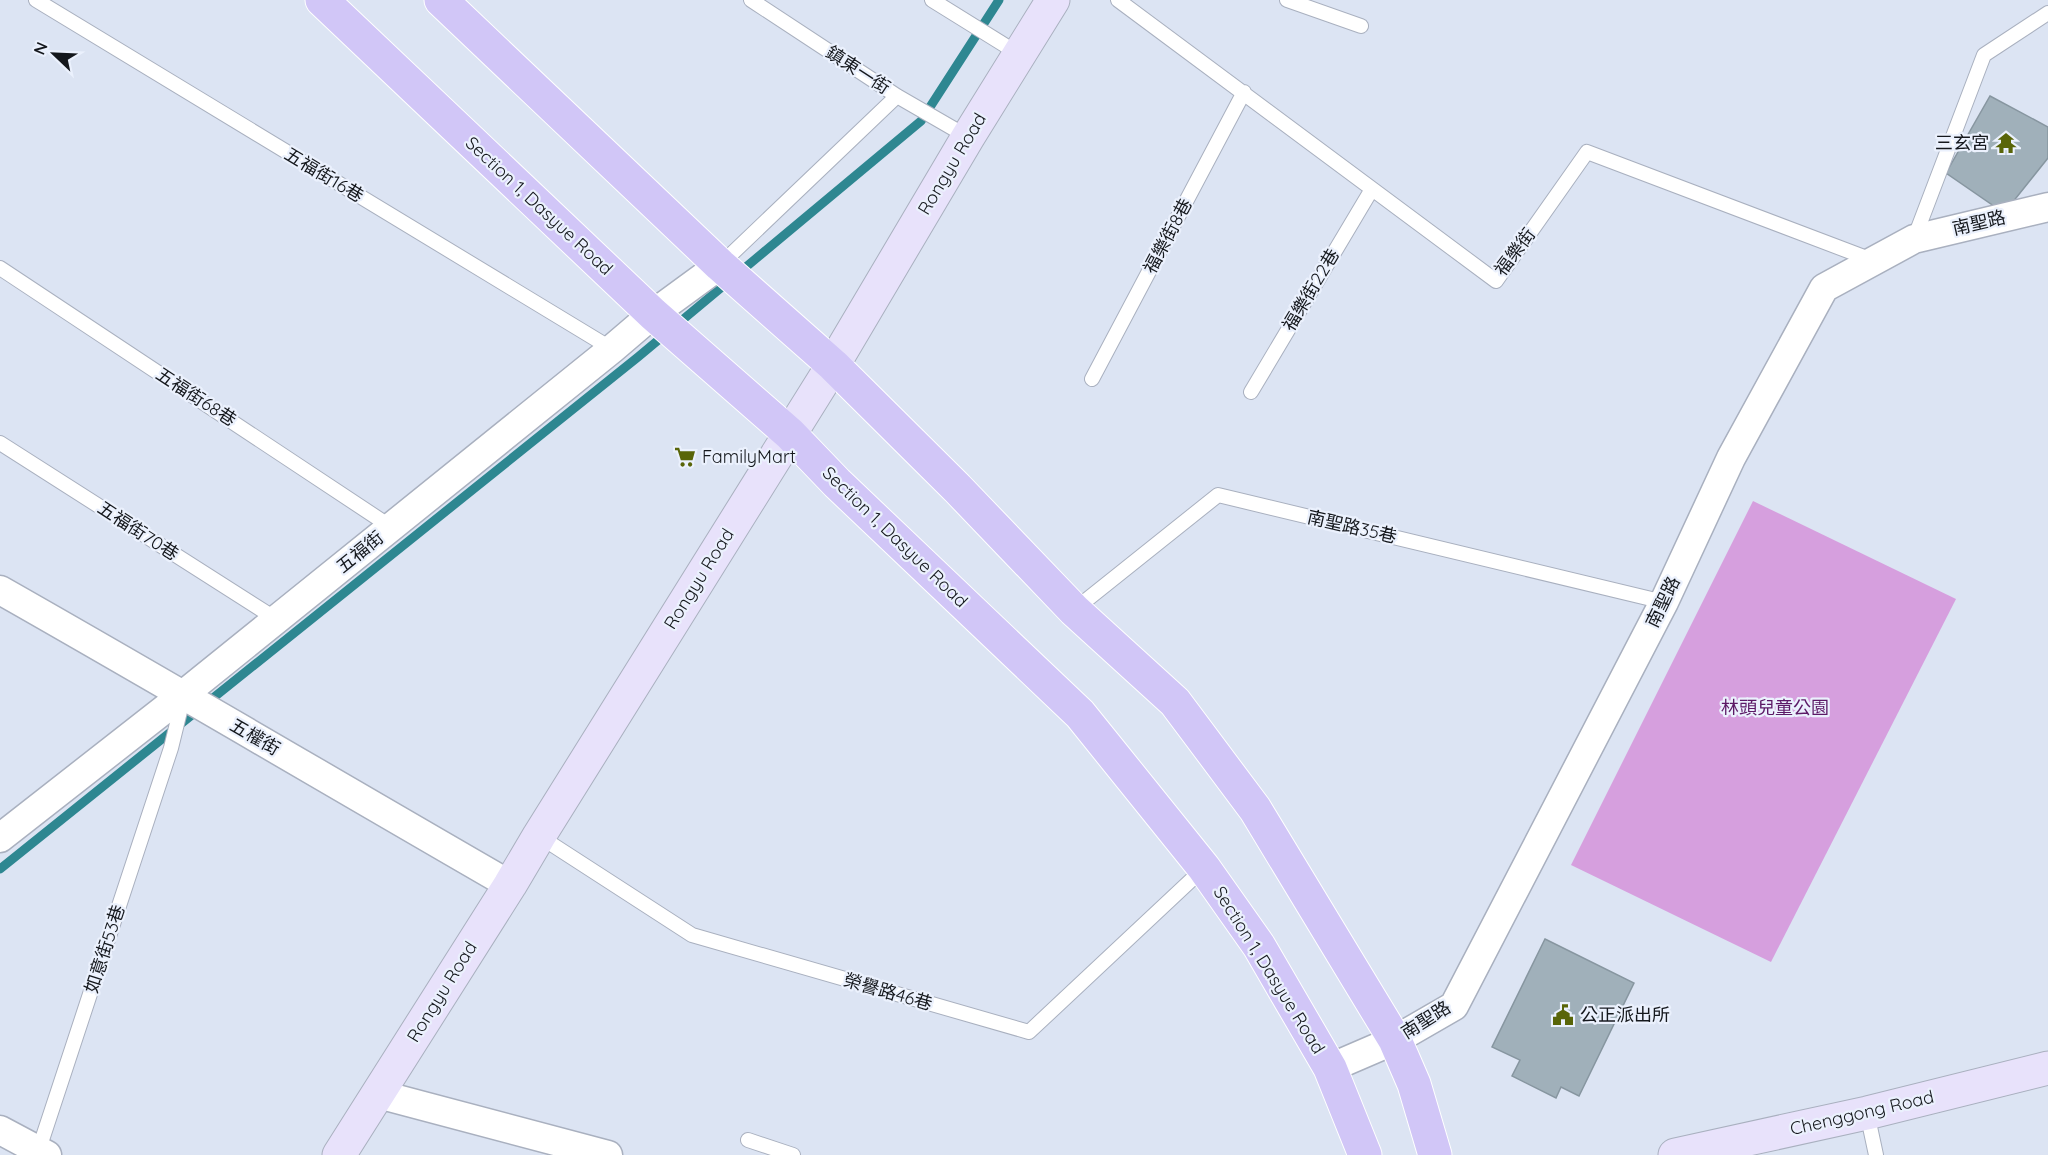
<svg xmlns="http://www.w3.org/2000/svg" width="2048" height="1155" viewBox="0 0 2048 1155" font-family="Quicksand,'Noto Sans TC',sans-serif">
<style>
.green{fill:#d69fde}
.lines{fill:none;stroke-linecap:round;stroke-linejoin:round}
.stream{stroke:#2e8791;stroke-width:9}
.building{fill:#a0b0ba;stroke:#8796a0;stroke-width:1.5}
.lane-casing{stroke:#a9b0bf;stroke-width:16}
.street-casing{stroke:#a9b0bf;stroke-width:31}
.secondary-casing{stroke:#a9b0bf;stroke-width:35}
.primary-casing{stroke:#fff;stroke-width:35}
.lane{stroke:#fff;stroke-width:14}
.street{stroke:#fff;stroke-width:28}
.secondary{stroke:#e8e2fb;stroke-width:33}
.primary{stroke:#d1c6f7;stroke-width:33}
.labels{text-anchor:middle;stroke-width:4.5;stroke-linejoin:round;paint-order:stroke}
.street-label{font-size:18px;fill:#15181d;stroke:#ebf1fd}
.poi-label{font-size:18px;fill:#15181d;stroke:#ebf1fd;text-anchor:start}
.park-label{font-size:18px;fill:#5c1966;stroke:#ebf1fd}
</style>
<rect width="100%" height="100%" fill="#dce4f3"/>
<path class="green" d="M1753,501l203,98 -185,363 -200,-97z"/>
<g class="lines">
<path class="stream" d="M0,869l638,-512 283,-236 78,-121"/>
</g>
<path class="building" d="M1990,96l58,31v31l-44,55 -58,-40z
M1545,939l89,44 -55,113 -18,-9 -5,11 -44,-22 8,-16 -28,-13z"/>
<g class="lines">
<defs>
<path id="lane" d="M36,0l576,349
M751,0l146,96 71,41
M932,0l87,54
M1118,0l378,281 91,-129 285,108
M1287,0l74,26
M1914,239l70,-184 64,-42
M720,265l177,-169
M0,268l391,259
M1092,379l152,-287
M1251,392l121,-203
M0,443l276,176
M1074,610l144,-115 446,107
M539,836l153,99 337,97 175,-164
M1867,1113l9,42
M748,1140l45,15
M38,1152l133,-404 12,-49"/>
<path id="street" d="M0,590c171,97 340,197 510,295
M0,838l184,-144 428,-345 41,-35 67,-49
M1330,1068l65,-28 59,-34 210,-404 67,-144 93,-170 90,-49 134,-32
M378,1094l230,61
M0,1130l47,25"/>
<path id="secondary" d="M339,1155l171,-270 29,-49 294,-471 135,-228 85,-137
M1675,1155l192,-42 181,-45"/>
<path id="primary" d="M322,0l331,314 137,120 47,49 243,231 124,154 55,78 71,122 35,87
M441,0l279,265 113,100 124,123 117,122 101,92 80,107 140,231 19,44 21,71"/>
</defs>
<use href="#lane" class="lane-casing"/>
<use href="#street" class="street-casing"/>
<use href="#secondary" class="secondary-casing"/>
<use href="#primary" class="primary-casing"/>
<use href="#lane" class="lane"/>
<use href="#street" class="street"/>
<use href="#secondary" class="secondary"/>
<use href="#primary" class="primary"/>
</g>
<defs>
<symbol id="temple-bare" viewBox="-9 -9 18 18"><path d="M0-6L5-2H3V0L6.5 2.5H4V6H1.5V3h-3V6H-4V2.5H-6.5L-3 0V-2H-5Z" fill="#596509" stroke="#ebf1fd" stroke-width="2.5" paint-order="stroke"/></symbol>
<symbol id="supermarket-bare" viewBox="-9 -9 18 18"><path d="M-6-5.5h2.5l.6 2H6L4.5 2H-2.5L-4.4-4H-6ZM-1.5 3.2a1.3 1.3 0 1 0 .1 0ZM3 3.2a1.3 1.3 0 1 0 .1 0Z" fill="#596509" stroke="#ebf1fd" stroke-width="2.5" paint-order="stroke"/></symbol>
<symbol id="civic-bare" viewBox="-9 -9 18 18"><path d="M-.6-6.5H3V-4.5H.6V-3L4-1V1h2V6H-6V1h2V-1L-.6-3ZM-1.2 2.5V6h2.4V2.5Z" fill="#596509" stroke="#ebf1fd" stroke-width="2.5" paint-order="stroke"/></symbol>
</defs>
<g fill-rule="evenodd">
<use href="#temple-bare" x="1991" y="128" width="30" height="30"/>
<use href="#supermarket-bare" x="670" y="442" width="30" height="30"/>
<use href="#civic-bare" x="1548" y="1000" width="30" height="30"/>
</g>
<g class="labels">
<g class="street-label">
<text transform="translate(858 70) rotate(33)" y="6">鎮東一街</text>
<text transform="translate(952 164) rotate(-59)" y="6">Rongyu Road</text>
<text transform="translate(324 175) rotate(31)" y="6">五福街16巷</text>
<text transform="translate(539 206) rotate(43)" y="6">Section 1, Dasyue Road</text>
<text transform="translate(1979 223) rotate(-13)" y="6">南聖路</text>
<text transform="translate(1168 236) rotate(-62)" y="6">福樂街8巷</text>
<text transform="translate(1515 252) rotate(-53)" y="6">福樂街</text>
<text transform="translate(1311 290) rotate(-59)" y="6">福樂街22巷</text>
<text transform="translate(196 397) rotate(33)" y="6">五福街68巷</text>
<text transform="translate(1352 527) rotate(13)" y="6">南聖路35巷</text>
<text transform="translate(138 531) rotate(33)" y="6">五福街70巷</text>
<text transform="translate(895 537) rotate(44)" y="6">Section 1, Dasyue Road</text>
<text transform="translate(360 552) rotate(-39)" y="6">五福街</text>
<text transform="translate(699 579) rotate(-58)" y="6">Rongyu Road</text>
<text transform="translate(1663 602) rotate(-64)" y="6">南聖路</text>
<text transform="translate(255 737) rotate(30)" y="6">五權街</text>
<text transform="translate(105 949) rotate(-72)" y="6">如意街53巷</text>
<text transform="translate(1269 970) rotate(58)" y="6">Section 1, Dasyue Road</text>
<text transform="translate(442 992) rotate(-58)" y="6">Rongyu Road</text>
<text transform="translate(888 992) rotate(16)" y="6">榮譽路46巷</text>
<text transform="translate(1426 1020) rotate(-32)" y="6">南聖路</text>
<text transform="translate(1862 1113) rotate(-13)" y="6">Chenggong Road</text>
</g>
<g class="poi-label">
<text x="1989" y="149" text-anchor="end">三玄宮</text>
<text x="702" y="463">FamilyMart</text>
<text x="1580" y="1021">公正派出所</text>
</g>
<g class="park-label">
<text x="1775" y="714">林頭兒童公園</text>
</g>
</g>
<g transform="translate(54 54) rotate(293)" stroke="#ebf1fd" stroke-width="4.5" paint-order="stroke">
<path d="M0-4.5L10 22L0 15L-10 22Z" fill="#15181d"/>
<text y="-9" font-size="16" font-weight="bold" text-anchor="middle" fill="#15181d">N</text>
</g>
</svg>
